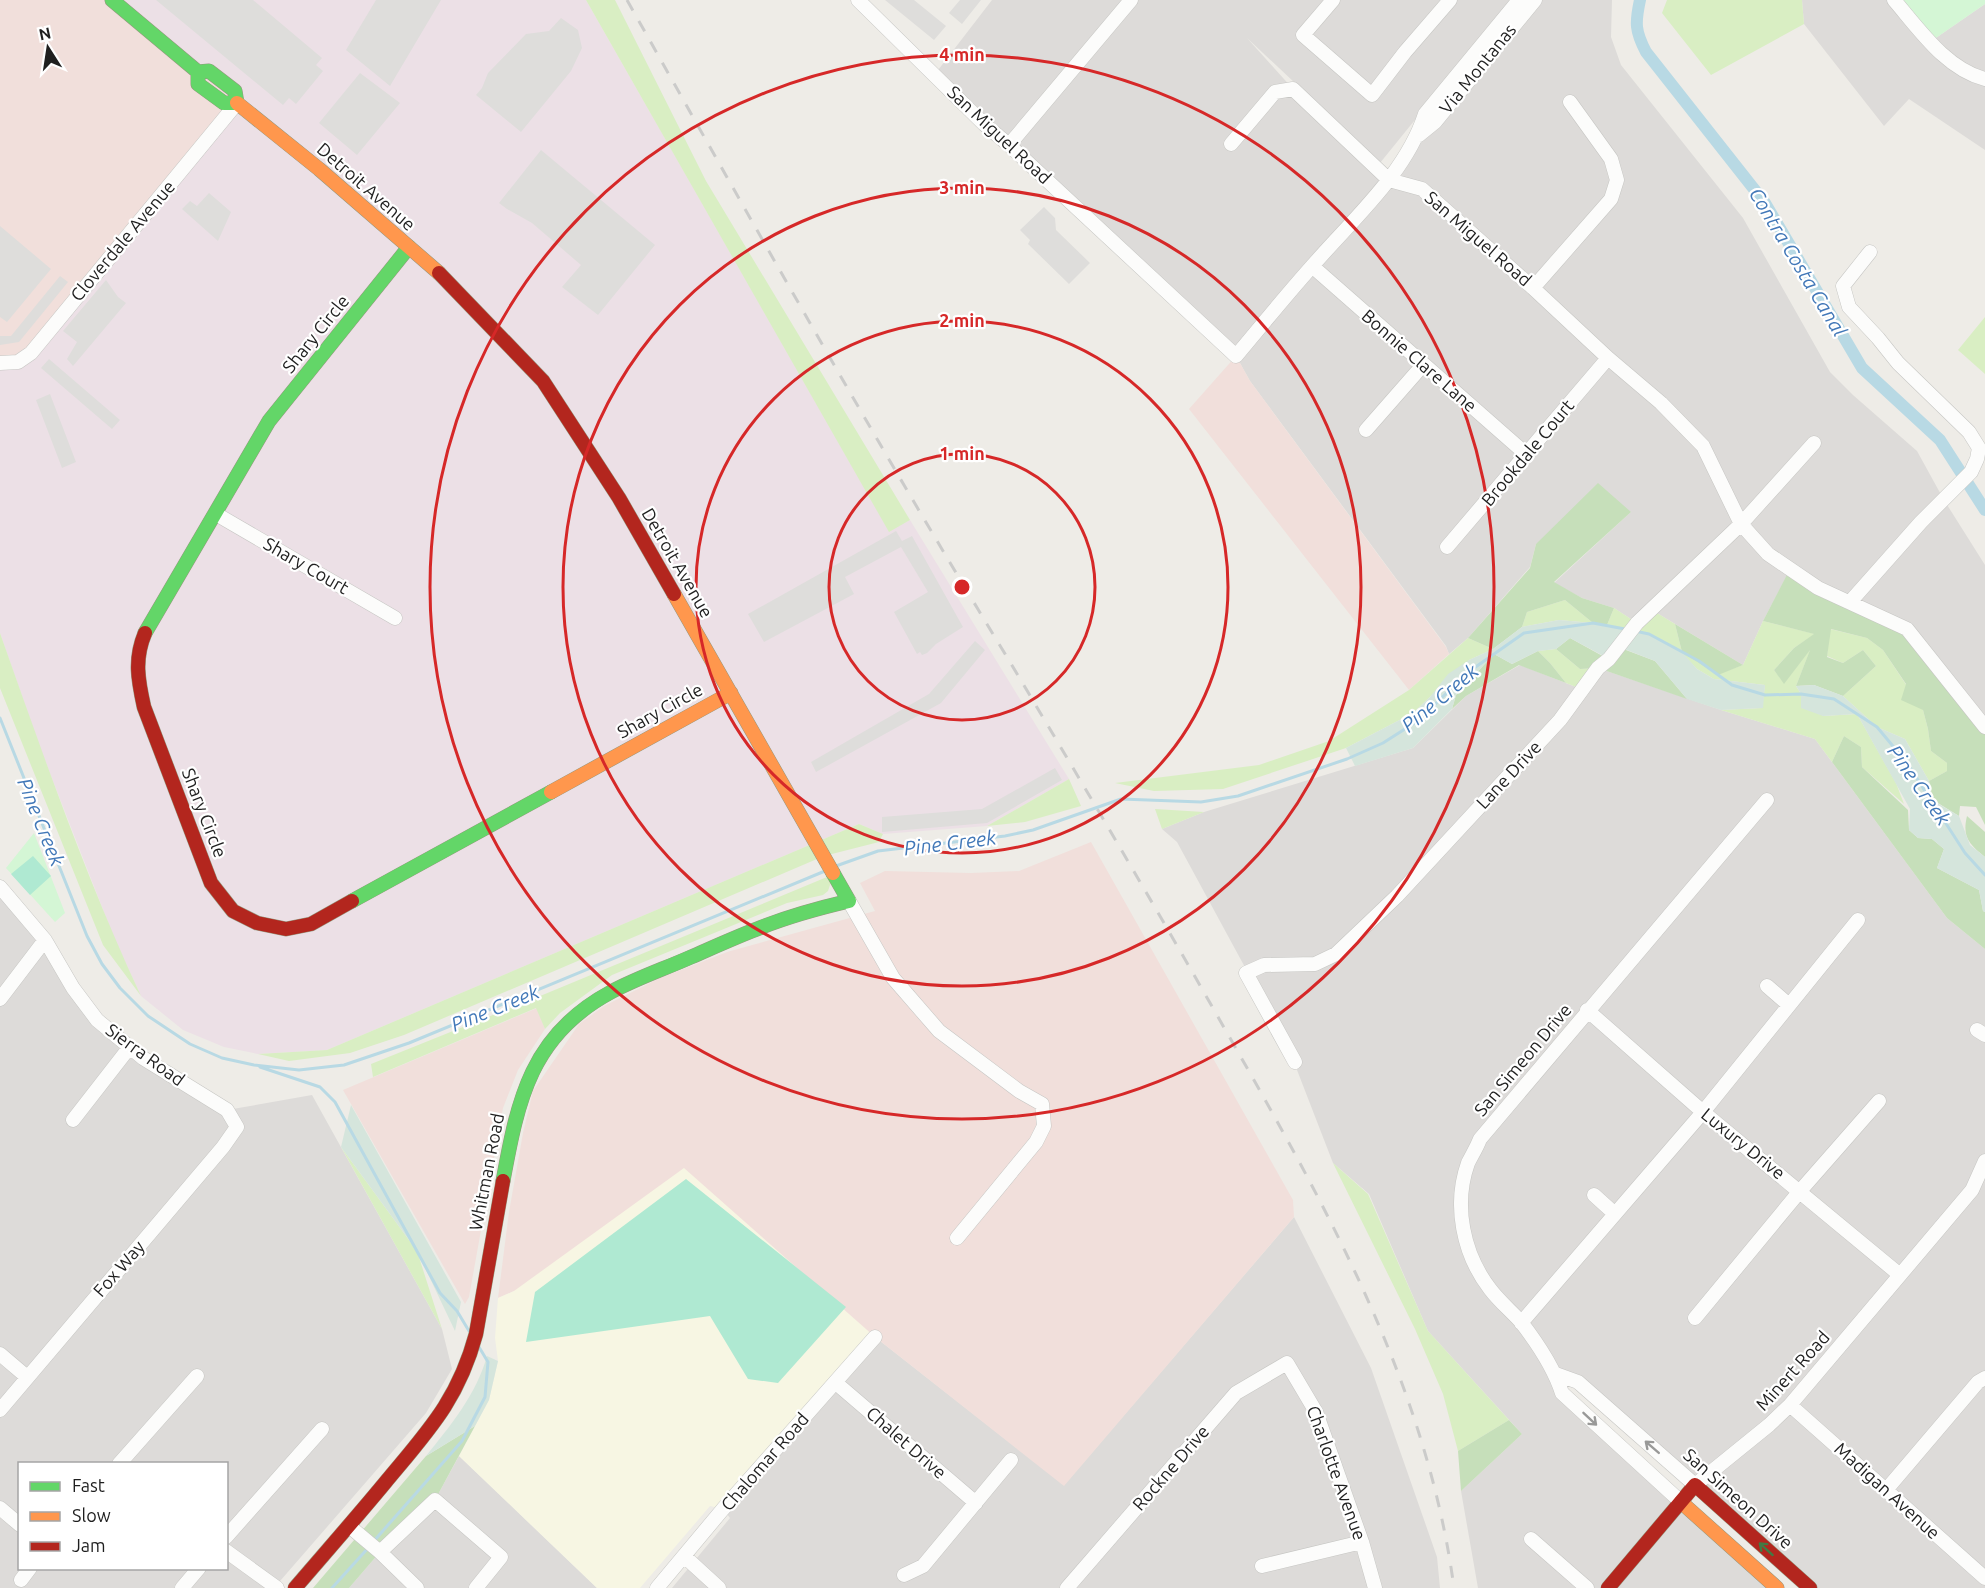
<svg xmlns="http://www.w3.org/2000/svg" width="1985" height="1588" viewBox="0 0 1985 1588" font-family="Ubuntu,sans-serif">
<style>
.residential{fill:#dddbd9;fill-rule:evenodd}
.commercial{fill:#f1dfdb}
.industrial{fill:#ece0e6}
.education{fill:#f7f6e3}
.grass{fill:#d9eec3}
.forest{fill:#c6dfba}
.wetland{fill:#d5e5dc}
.park{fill:#d4f6d5}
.pitch{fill:#afe9d2}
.parking{fill:#dedddb}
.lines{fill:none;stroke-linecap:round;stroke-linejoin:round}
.stream{stroke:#b8d9e4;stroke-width:3}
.canal{stroke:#b8d9e4;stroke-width:12}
.street-casing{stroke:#c6c6c3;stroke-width:15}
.fast-casing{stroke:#95987e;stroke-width:15}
.slow-casing{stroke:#95987e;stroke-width:15}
.jam-casing{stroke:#95987e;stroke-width:15}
.street{stroke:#fcfcfb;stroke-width:14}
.fast{stroke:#63d668;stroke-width:14}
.slow{stroke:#ff974d;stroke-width:14}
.jam{stroke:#b3261e;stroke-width:14}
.rail{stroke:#cbcbca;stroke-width:3;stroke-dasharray:12 12;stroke-linecap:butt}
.oneway{stroke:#999998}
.oneway2{stroke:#417a44}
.ring{fill:none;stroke:#d62828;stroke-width:3}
.labels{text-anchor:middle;stroke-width:4.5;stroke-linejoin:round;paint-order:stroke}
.street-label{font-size:18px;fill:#1f1f1f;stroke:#fff}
.water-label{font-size:20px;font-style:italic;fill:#4278b8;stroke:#fff}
.centre{fill:#d62828;stroke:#fff;stroke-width:3}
.ring-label{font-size:18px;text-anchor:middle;font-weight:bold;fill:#d62828;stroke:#fff;stroke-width:4.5;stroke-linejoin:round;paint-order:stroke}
</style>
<rect width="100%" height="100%" fill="#eeece7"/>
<path class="residential" d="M992,0h520l-132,163 -133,-125 46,51 96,91 146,-180h77l-1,37 10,28 122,153 87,154 23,23 64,56 27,49 41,65v162l-195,-157 -27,51 -20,44 -91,-55 -15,13 -23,-15 -32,-10 -28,-15 77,-71 -95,32 -6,23 -62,71 -19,16 -3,-8 -196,-265 -14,-25 -301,-282z
M1802,0h101l27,42 55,-38v146l-76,-51 -25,27 -80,-102z
M1520,665l61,24 17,-21 123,42 94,29 132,179 38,31v639h-175l-232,-206 -21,-8 5,19 215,195h-299l-17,-97 61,-57 -94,-103 -59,-137 -36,-31 -36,-93 -50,-99 -70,-129 -15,-13 42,-17 209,-64 53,-52z
M0,888l94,128 133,94 85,-15 130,234 10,40 -26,44 -152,175h-274zM20,1464h206v104h-206z
M1294,1217l77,151 66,189 3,31h-768l58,-70 -7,-9 152,-172 189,148z
M459,1456l138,132h-248l31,-36 55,-52z"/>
<path class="commercial" d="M0,0h112l125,103 -206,250 -31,10z
M1236,356l14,25 196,266 3,7 -40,36 -220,-281z
M1091,842l202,358 1,17 -230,269 -189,-149 -361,-46 -16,7 11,-86 14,-79 10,-42 46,-67 25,-18 54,-27 69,-27 148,-41 -15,-28 25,-12 86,2 48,-2z
M537,1008l8,21 -27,41 -15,38 -34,189 -4,7 -122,-214z"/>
<path class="industrial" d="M112,0h474l303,531 21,-11 159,259 -82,47 -104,8 -24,-10 -532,226 -69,4 -34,-7 -41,-17 -42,-34 -27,-58 -75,-193 -39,-112v-269l18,-2 219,-259z"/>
<path class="education" d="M684,1168l191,169 -152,172 -13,-3 -70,82h-43l-138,-132 30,-56 9,-39 -3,-23 3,-40 16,-7z"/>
<path class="grass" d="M586,0h29l91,181 204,339 -21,12z
M1667,0h135l2,24 -93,51 -49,-62z
M1985,317v57l-27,-24z
M1565,600l28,23 -34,-3 -37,7 5,-15z
M1614,608l23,15 15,-13 23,14 7,28 36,22 25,-9 20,-44 52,13 -21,14 -20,22 10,13 27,-35 -15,38 5,8 22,22 34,-2 39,69 8,21 -42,-37 -1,-20 -17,-11 -12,26 -17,-23 -94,-29 41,-2 3,-23 -51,-6 -17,-10 -18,-19 -29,-16 -43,-9z
M1830,629l37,9 16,12 40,60 5,19 3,22 16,12v8l-18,10 -24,-42 -28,-12 -34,-31 33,-30 -13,-16 -20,13 -16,-7z
M0,633c43,122 86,245 141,363l-38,-51 -103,-257z
M1468,638l25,11 -24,11 -56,53 -67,35 -123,41 -69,2 -39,-8 144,-18 70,-24 80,-51z
M1556,649l24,20 18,-1 -17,21 -15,-6 -16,-20 -12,-12z
M1069,779l12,27 -56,16 -38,4z
M1155,809l49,3 -42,17z
M859,824l24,10 -4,8 -55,14 -420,179 -54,18 -61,8 -31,-7 69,-4z
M827,877l4,5 -3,9 -5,4 -36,8 -175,72 -52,38 -15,16 -9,-21 -163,69 -2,-13 174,-70z
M341,1147l76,104 25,78z
M1333,1163l35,31 60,137 81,89 -51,31 -15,-57 -28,-65z"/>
<path class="forest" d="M1598,483l33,29 -77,70 28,16 32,10 -7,17 -14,-2 -28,-23 -38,12 -5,15 -29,22 -25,-11 62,-70 6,-24z
M1790,569l117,60 78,98v98l-9,-18 -16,-1 -1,10 -26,-16 -4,-19 18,-10v-8l-16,-12 -3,-22 -5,-19 -22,-10 5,-16 -23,-34 -16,-12 -36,-9 -4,28 16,6 20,-13 13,16 -33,30 -29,-11 -18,1 14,-36 -26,34 -10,-14 20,-22 20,-14 -51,-13z
M1675,624l68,41 -25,10 -36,-23z
M1570,638l38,21 10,-12 37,14 32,38 -89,-31 -18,1 -24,-20z
M1538,651l12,12 16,20 -47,-18 -53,31 -14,13 4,-14 38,-41 18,10z
M1844,736l17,11 1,20 46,43 1,20 9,8 14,1 12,10 -7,19 42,22 4,21 2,1v37l-38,-31 -115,-156z
M1967,816l18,16v25c-16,-13 -23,-20 -18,-41z
M1509,1420l13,14 -61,57 -3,-40z
M475,1426l-40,74 -55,52 -31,36h-36l113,-132z"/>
<path class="wetland" d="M1559,620l34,3 56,11 33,18 15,17 17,10 51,6 -2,23 -42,2 -34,-11 -32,-38 -36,-14 -10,12 -39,-21 -14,11 -18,2 -26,13 -18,-10 -38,41 -4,14 -39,39 -58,18 -9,-18 67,-35 17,-16 18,-23 21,-14 24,-11 29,-22z
M1814,685l29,11 34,31 28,12 24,42 3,19 27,16 11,29 15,12v55l-2,-1 -4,-21 -42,-22 7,-19 -12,-10 -14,-1 -9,-8 1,-21 -53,-95 -34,2 -22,-8v-14l-5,-8z
M351,1105l110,197 -6,29 -38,-80 -76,-104z
M487,1356l11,5 -9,39 -14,26 -49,30c25,-31 50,-61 61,-100z"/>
<path class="park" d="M1894,0h91v4l-55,38z
M34,833l31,80 -10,9 -49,-54z"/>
<path class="pitch" d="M33,856l18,20 -21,19 -19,-21z
M686,1179l160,128 -68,76 -30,-4 -38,-63 -184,26 9,-50z"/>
<path class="parking" d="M156,0h97l69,58 -6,7 7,6 -27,33 -7,-6 -6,7z
M376,0h65l-51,86 -44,-36z
M885,0h29l32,26 -12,14z
M960,0h21l-19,24 -13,-11z
M561,18l17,12 4,18 -11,23 -50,61 -45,-37 6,-7 6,-15 38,-39 23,-3z
M360,73l40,30 -43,52 -38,-32z
M541,150l114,95 -57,70 -36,-28 19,-22 -49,-42 -25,-14 -8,-6z
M209,193l22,19 -13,29 -36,-32 8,-8 7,5z
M1044,207l11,11 1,12 34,33 -21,21 -41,-40 2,-4 -10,-10z
M0,226l51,43 -44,53 -7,-5z
M60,276l8,6 -49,60 -19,3v-9h11z
M106,280l12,17 8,6 -53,63 -6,-7 10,-17 -14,-11z
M49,359l71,61 -8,9 -71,-61z
M50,394l26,68 -14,6 -26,-68z
M896,531l6,10 10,-5 51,91 -27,17 -9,9 -5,2 -2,-3 -3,2 -23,-42 34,-20 -27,-45 -56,30 9,17 -90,48 -16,-28z
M975,641l10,9 -44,53 -125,69 -5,-10 118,-68z
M1055,768l7,12 -75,43 -105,9v-15l100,-8z"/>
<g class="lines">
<path class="stream" d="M1635,631l14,3 50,27 33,24 33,10 36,-1 33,5 43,28 30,36 58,90 20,22
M0,718l87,218 15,28 18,24 28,28 42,28 32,14 32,7 45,5 45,-5 65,-22 416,-172
M836,866l42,-15 127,-15 28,-6 88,-31 80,3 37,-6 109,-37 36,-16 36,-23 48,-47 57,-40 69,-10 32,6
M260,1067l60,20 15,15 105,191 17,18 12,20
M373,1542l89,-101 23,-44 3,-35 -9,-15
M332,1588l37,-41"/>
<path class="canal" d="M1640,0c-5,23 -5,31 6,52l119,151 97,165 78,72 45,70"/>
<defs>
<path id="street" d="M858,0l126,124 25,21 227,211c26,-31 51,-62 78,-92 40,-46 92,-91 111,-150l94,-114
M1333,0l-30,35 69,60 33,-43 45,-52
M1894,0c25,29 52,69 91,79
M1419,135l16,-13 100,-122
M1231,144l44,-52 18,-3 96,91 33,9 111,99 75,70 53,45 42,43 38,78 27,30 50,34 89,41 78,98
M1009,145l122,-145
M1312,266l214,188
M1533,288l78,-89 6,-19 -6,-21 -41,-57
M0,363l18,-1 13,-9 206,-250
M1366,430l57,-65
M216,514l179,104
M1447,547l161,-189
M1850,602l71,-80 50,-50 6,-13 2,-11 -10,-16 -71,-69 -20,-25 -29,-31 -6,-21 27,-34
M0,887l45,53 28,48 24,32 46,38 84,52 10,17 -14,20 -223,263
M849,901l44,77 46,53 80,60 23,13 2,22 -8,16 -79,96
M1767,986l22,19
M0,999l45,-59
M1587,1010l116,102 197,163
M1977,1030l8,5
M1295,1062l-49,-89 18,-8 51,-1 21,-10 61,-58 163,-176 38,-52 11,-9 28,-36 104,-99 73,-81
M73,1120l56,-72
M1594,1195l21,19
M1695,1318l105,-127 79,-90
M1521,1323l182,-211 155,-192
M0,1354l27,23
M1556,1374l22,8 117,103 74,-60 21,-20 182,-215 13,-29
M836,1383l140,120
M1790,1405l195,173
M119,1464l78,-88
M1886,1490l92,-108 7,-4
M1681,1502l-119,-109c-8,-25 -24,-49 -41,-71 -10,-11 -22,-21 -31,-33 -27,-35 -37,-84 -22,-126 4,-8 9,-16 12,-24l287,-339
M0,1508l20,17
M349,1526l31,26 37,36
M226,1537l96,-108
M1531,1539l56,49
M226,1551l51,37
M380,1552l55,-52 66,57 -25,31
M684,1556l35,32
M1262,1566l100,-24
M904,1575l19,-9 88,-106
M21,1580l9,-12
M182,1588l17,-20
M657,1588l66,-79 152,-172
M1067,1588l169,-195 51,-30 29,49 46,130 13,46"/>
<path id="fast" d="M112,0l86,72 11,-1 26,20 2,12h-13l-26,-19v-12
M145,633l124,-212 140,-174
M352,901l199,-109
M503,1181c15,-82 28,-146 108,-189 26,-14 53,-23 80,-35 23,-10 47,-21 71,-30 28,-11 57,-19 87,-26l-16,-28"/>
<path id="slow" d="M237,103l82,66 120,104
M674,594l159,279
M551,792l180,-99
M1681,1502l96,86"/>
<path id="jam" d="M439,273l104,108 76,117 55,96
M145,633c-11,26 -7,47 -1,74l67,176 22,28 24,12 29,6 25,-5 41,-23
M295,1588c30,-35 60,-69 89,-104 43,-52 74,-83 92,-150l27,-153
M1608,1588l87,-103 115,103"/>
</defs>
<use href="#street" class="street-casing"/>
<use href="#fast" class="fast-casing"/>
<use href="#slow" class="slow-casing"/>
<use href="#jam" class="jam-casing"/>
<use href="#street" class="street"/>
<use href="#fast" class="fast"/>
<use href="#slow" class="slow"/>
<use href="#jam" class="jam"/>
<path class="rail" d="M627,0c124,220 248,441 380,657 74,124 148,249 219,374 100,175 201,354 228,557"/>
</g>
<defs><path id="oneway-shaft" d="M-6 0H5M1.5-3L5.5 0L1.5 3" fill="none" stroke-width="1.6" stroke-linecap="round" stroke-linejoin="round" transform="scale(1.5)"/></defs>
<g class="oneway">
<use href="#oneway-shaft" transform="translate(1590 1419) rotate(43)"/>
<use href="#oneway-shaft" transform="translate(1652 1447) rotate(-139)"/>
</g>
<use class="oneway2" href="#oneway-shaft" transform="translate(1766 1549) rotate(-138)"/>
<g class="ring">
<circle cx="962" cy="587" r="133"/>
<circle cx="962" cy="587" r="266"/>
<circle cx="962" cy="587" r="399"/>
<circle cx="962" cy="587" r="532"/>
</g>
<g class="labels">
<g class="street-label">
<text transform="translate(1478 69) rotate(-51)" y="6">Via Montanas</text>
<text transform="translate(999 135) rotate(43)" y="6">San Miguel Road</text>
<text transform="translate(366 187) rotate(41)" y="6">Detroit Avenue</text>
<text transform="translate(1478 239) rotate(41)" y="6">San Miguel Road</text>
<text transform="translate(123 241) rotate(-50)" y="6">Cloverdale Avenue</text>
<text transform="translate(316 334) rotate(-51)" y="6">Shary Circle</text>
<text transform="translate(1419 361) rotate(41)" y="6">Bonnie Clare Lane</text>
<text transform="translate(1528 453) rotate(-50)" y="6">Brookdale Court</text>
<text transform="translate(677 563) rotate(60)" y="6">Detroit Avenue</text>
<text transform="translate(306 566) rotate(30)" y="6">Shary Court</text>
<text transform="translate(660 711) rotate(-29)" y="6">Shary Circle</text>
<text transform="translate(1509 775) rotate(-47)" y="6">Lane Drive</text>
<text transform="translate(204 813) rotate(69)" y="6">Shary Circle</text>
<text transform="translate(145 1055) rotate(36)" y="6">Sierra Road</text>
<text transform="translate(1523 1060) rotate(-50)" y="6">San Simeon Drive</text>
<text transform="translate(1743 1144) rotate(39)" y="6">Luxury Drive</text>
<text transform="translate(487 1172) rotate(-79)" y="6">Whitman Road</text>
<text transform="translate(119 1269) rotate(-49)" y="6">Fox Way</text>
<text transform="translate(1793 1371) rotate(-48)" y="6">Minert Road</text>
<text transform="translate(906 1443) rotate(41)" y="6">Chalet Drive</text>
<text transform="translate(765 1462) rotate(-49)" y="6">Chalomar Road</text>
<text transform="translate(1171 1468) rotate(-49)" y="6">Rockne Drive</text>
<text transform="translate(1336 1473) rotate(70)" y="6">Charlotte Avenue</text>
<text transform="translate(1887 1491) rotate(42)" y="6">Madigan Avenue</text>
<text transform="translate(1738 1499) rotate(42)" y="6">San Simeon Drive</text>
</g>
<g class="water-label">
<text transform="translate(1798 262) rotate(59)" y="7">Contra Costa Canal</text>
<text transform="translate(1440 698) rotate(-40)" y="7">Pine Creek</text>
<text transform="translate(1919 785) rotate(55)" y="7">Pine Creek</text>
<text transform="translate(41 822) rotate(68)" y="7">Pine Creek</text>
<text transform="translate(950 843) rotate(-7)" y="7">Pine Creek</text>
<text transform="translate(495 1008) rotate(-22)" y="7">Pine Creek</text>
</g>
</g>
<circle cx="962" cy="587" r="9" class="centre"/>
<g class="ring-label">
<text x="962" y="61">4 min</text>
<text x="962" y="194">3 min</text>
<text x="962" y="327">2 min</text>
<text x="962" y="460">1 min</text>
</g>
<rect x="18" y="1462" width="210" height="108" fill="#ffffff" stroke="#a5a5a5" stroke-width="1.5"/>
<rect x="30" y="1482" width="30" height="9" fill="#63d668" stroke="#a5a5a5" stroke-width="1.5"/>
<text x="72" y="1492" font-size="18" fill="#1f1f1f">Fast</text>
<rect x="30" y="1512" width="30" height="9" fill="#ff974d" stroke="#a5a5a5" stroke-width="1.5"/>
<text x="72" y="1522" font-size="18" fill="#1f1f1f">Slow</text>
<rect x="30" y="1542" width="30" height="9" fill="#b3261e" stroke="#a5a5a5" stroke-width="1.5"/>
<text x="72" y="1552" font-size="18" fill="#1f1f1f">Jam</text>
<g transform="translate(48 48) rotate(348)" stroke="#ffffff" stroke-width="4.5" paint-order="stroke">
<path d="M0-4.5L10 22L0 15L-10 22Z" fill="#1f1f1f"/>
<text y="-9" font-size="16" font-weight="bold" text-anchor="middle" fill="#1f1f1f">N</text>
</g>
</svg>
